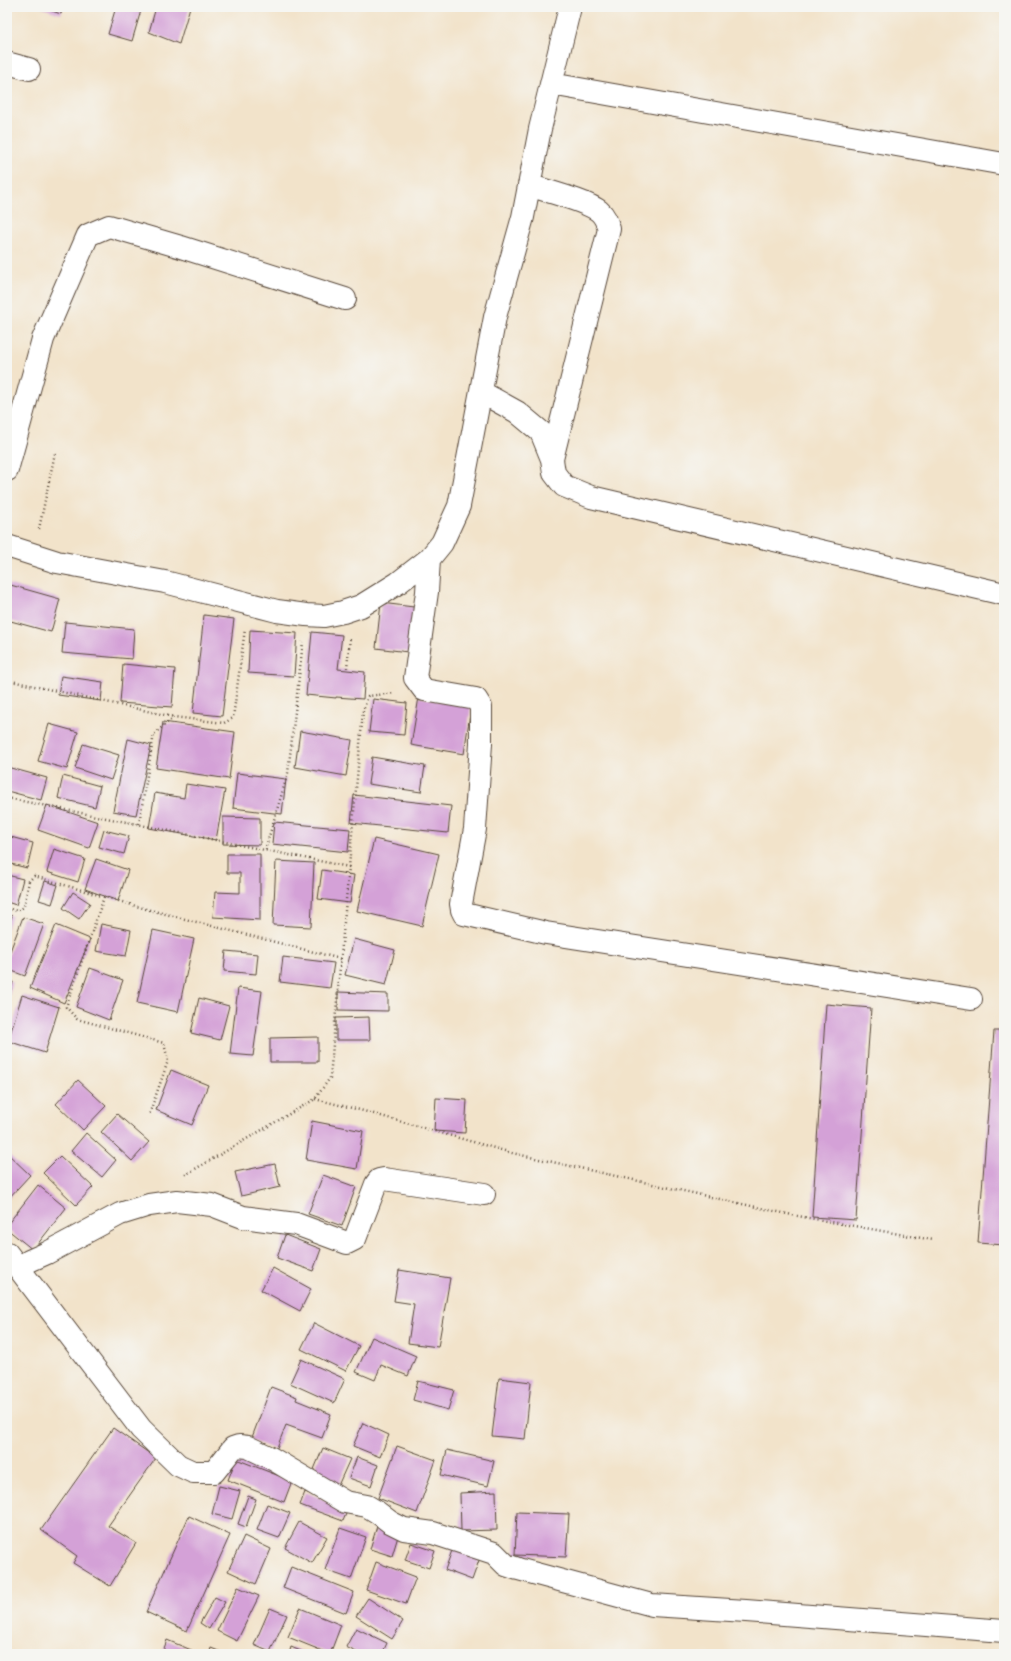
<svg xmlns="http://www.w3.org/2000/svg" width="1011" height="1661" viewBox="0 0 1011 1661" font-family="'Indie Flower',sans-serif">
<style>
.building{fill:#d4a1d7}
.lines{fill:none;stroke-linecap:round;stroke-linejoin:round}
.minor-casing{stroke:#564638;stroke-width:24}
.path{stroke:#564638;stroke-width:2.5;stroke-dasharray:1 3;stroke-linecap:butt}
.minor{stroke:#fff;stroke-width:22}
</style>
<rect width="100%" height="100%" fill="#f6f6f2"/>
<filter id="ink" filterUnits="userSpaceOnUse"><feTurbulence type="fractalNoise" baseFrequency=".025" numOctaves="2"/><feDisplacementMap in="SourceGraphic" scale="8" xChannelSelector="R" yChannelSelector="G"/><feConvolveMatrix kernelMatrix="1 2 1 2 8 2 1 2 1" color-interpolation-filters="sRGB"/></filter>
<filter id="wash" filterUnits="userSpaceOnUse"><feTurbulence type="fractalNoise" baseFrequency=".012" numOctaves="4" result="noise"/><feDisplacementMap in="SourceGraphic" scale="16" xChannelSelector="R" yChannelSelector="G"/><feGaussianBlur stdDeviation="0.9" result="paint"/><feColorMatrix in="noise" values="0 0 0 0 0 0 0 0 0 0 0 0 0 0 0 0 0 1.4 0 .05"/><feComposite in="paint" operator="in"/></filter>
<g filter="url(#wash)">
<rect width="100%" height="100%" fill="#f2e3ca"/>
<g id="blocks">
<path class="building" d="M40,7h23l-2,7z
M116,7h26l-10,34 -24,-7z
M156,7h34l-11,37 -30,-12z
M7,584l53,15 -9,33 -44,-12z
M381,603l41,5 -6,45 -40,-5z
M204,615l30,4 -12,97 -29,-3z
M65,622l69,7 -2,30 -70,-6z
M250,630l47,3 -3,43 -46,-3z
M312,632l30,3 -4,34 27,3 -2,27 -27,-2v1l-30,-3z
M123,664l52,5 -3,38 -52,-4z
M61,676l42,6 -2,19 -43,-6z
M419,697l52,10 -7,47 -53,-9z
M373,699l34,4 -3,32 -35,-3z
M163,722l72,10 -6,47 -73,-11z
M49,724l29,8 -11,37 -29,-8z
M300,731l52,9 -6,36 -51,-9z
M128,739l23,6 -15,70 -23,-4z
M83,744l36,11 -8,25 -36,-12z
M372,757l53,9 -4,26 -53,-8z
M7,767l40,11 -6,22 -34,-9z
M237,773l49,6 -4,35 -49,-6z
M63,776l37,10 -5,21 -37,-9z
M186,784l39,6 -9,50 -67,-12 6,-35 29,5z
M354,795l97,11 -3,27 -97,-10z
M47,805l51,17 -9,26 -51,-18z
M223,817l37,1v27l-37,-1z
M274,822l76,7 -2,23 -76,-8z
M104,830l25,6 -5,18 -25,-7z
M7,836l26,7 -6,25 -20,-5z
M374,839l65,15 -17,72 -65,-15z
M54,849l31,10 -7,23 -31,-10z
M227,854h33v66l-47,-3 2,-25 25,1v-20h-13z
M96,859l32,11 -10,31 -33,-12z
M276,861l38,2 -3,64 -38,-2z
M322,870l32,5 -4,28 -32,-4z
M7,875l16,4 -7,26 -9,-3z
M45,881l13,4 -6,19 -13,-4z
M73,892l17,11 -11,16 -16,-11z
M7,914l5,2 -5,13z
M23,917l21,7 -19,52 -18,-7v-10z
M101,924l30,6 -5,26 -30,-5z
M56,925l34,14 -26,64 -34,-15z
M153,930l41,9 -16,73 -41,-9z
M354,939l41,11 -9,35 -41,-10z
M226,951l32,3 -2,20 -32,-3z
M283,957l51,6 -4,25 -50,-6z
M90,968l33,12 -14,40 -33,-13z
M7,980l6,2 -6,20z
M238,988l24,3 -9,65 -23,-2z
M338,992l50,2v17l-50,-1z
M22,995l37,12 -14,46 -37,-12z
M199,998l30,8 -9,34 -29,-7z
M826,1004l45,4 -15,212 -44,-3z
M369,1017l1,23h-34v-22z
M994,1031h10v214l-26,-2z
M318,1037v25h-48v-24z
M171,1070l37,15 -16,40 -36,-15z
M78,1080l28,26 -23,24 -27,-26z
M436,1098l31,2 -2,33 -31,-2z
M117,1114l32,28 -17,19 -31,-29z
M312,1121l51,10 -6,38 -51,-9z
M86,1133l30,27 -14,17 -31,-26z
M7,1153l23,22 -23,25z
M60,1156l33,31 -17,18 -33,-32z
M275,1164l5,23 -39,9 -6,-24z
M323,1175l33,12 -14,39 -34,-12z
M38,1185l28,23 -33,42 -26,-21v-4z
M285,1235l36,14 -8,22 -36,-13z
M273,1268l38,21 -11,22 -39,-21z
M399,1270l51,8 -12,69 -30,-4 6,-39 -20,-3z
M314,1323l45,23 -13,25 -45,-22z
M372,1337l44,19 -8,20 -27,-11 -6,15 -19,-8z
M301,1359l44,20 -11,24 -44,-20z
M499,1378l32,4 -6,57 -33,-3z
M418,1381l36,9 -6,20 -35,-10z
M271,1387l26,10 -1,3 35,14 -9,24 -36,-13 -10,25 -25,-10z
M363,1423l26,12 -9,22 -27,-11z
M113,1428l43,30 -48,68 28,17 -26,43 -37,-23 4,-7 -36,-26z
M397,1446l39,14 -19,53 -39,-15z
M323,1448l27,11 -14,31 -26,-11z
M447,1450l47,11 -6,25 -47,-11z
M357,1457l21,8 -7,21 -22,-8z
M236,1459l56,22 -8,21 -56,-22z
M219,1486l21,5 -8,28 -20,-5z
M496,1491l1,39 -36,1 -1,-38z
M305,1492l43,17 -5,12 -43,-16z
M248,1496l8,3 -10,28 -8,-3z
M267,1504l23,9 -11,25 -22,-8z
M517,1512l52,2 -3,43 -51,-2z
M189,1516l41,19 -43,96 -41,-19z
M299,1522l28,15 -15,26 -27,-15z
M377,1526l22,7 -7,23 -22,-7z
M340,1528l26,9 -15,42 -26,-9z
M244,1536l27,13 -15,35 -28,-13z
M455,1542l27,10 -10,28 -27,-10z
M411,1543l24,8 -6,17 -24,-8z
M376,1562l40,15 -10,27 -40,-14z
M291,1567l63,25 -8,21 -63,-25z
M238,1587l21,9 -22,45 -20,-10z
M215,1597l10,5 -16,27 -9,-6z
M368,1598l35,23 -11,18 -36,-23z
M270,1608l17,7 -17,37 -16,-7z
M300,1608l41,17 -11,29 -42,-17z
M356,1628l31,15 -5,11h-22l-14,-7z
M167,1640l34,14h-39z
M291,1647l17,7h-19z
M211,1648l15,6h-17z"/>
</g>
</g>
<g filter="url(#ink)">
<use href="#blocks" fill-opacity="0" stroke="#564638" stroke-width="1"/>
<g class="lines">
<defs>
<path id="minor" d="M7,63l22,6
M551,84l453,80
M529,185c17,6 58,16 70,26 6,5 8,11 10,18l-57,230
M481,392l36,20 24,20 11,27 2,14 10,13 27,11 413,97
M7,470l36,-131 45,-104 21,-9 72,21 164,52
M7,546l50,16 108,20 112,29 29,4 18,1 19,-4 18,-6 37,-23 31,-24 13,-16 17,-37 36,-189 28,-100 17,-88 30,-122
M429,559l-2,33 -12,86 9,12 52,9 5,8v37l-6,85 -14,75 1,6 2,4 82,19 425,66
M7,1253l134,176 37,36 15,7h21l19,-24 6,-2 9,1 23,11 74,44 22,4 10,6 13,10 14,7 29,4 61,20 12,12 12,4 134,36 94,6 258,20
M20,1269l9,-8 18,-8 73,-39 29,-9 28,-4 35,4 31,12 53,7 51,19 8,-4 21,-55 3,-4 5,-1 100,15"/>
</defs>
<use href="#minor" class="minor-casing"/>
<path class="path" d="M39,529l16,-76
M347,668l3,-30
M7,680l167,37
M7,798l342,69
M139,824l15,-90 20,-17 50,6 9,-5 12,-89
M265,850l23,-77 15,-131
M104,897l-38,110 11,12 87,24 4,18 -19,54
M7,908l10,3 7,-4 5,-26 5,-5 112,33 195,50
M315,1099l45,11 152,43 280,62 141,25
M185,1175l130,-76 15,-21 33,-367 5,-15 27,-3"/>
<use href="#minor" class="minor"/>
</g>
</g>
<rect width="1011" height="1661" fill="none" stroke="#f6f6f2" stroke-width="24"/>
</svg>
